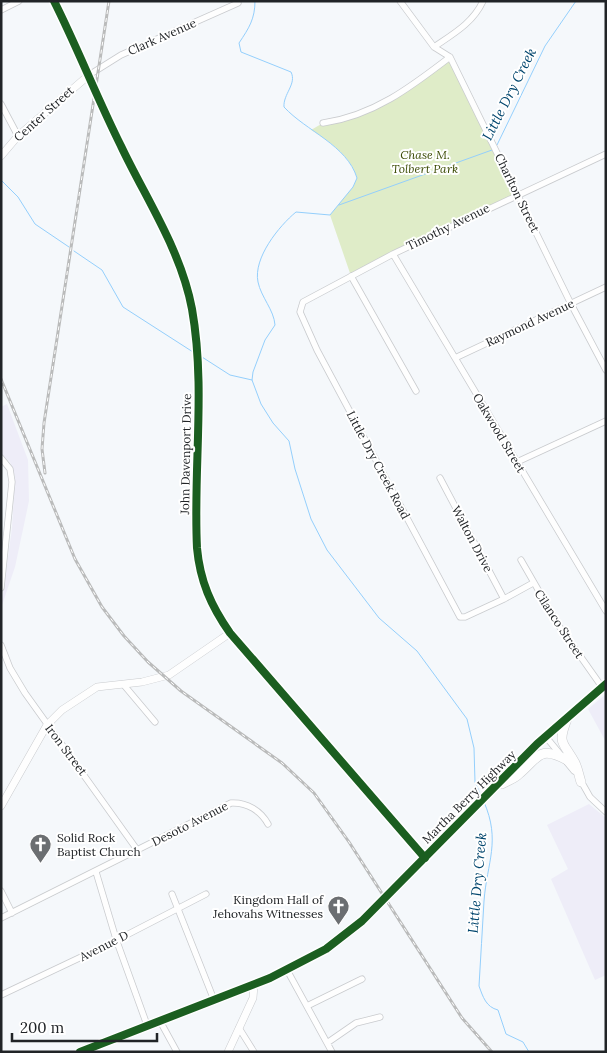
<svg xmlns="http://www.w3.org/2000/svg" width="607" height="1053" viewBox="0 0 607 1053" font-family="Lora,serif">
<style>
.commercial{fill:#eeedf8}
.green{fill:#dfecc8}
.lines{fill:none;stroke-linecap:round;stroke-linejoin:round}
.stream{stroke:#94cffc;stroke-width:1}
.minor-casing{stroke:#c9cbce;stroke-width:7}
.tertiary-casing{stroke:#c9cbce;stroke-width:8}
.primary-casing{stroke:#c9cbce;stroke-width:10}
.minor{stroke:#fefefe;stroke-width:5.5}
.tertiary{stroke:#fefefe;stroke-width:7}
.primary{stroke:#fefefe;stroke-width:9}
.rail-casing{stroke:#babbbb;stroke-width:3}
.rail{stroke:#fff;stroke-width:1;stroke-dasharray:4;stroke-linecap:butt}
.cycleway-casing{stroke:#fff;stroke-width:11}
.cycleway{stroke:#1b5e20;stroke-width:8}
.labels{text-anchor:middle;stroke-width:4;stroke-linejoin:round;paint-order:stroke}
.street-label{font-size:12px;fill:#212427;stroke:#fff}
.park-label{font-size:12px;font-style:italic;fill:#3c4c05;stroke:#fff}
.poi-label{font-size:12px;fill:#212427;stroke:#fff;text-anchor:start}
.water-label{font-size:14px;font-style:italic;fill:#00456d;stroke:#fff}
</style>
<rect width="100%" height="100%" fill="#f5f8fb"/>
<path class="commercial" d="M7,404l21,56 1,41 -14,66 -14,41 11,-80 3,-52 -5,-14 -9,-8v-47z
M606,694v48l-18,-33z
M589,804l17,14v157l-11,5 -44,-101 17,-10 -21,-44z"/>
<path class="green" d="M450,57l68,137 -167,82 -21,-61 23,-28 4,-9c-6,-22 -28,-37 -46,-48l12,-7 17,-2 55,-23z"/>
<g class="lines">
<path class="stream" d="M255,1c0,18 -6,27 -16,42l2,9 50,20c6,12 -8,22 -7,35 22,24 63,38 73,71l-4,9 -23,28 -34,-3c-17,14 -43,46 -38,70 3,15 16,28 17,43l-10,15 -12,32 -1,8 9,24 12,19 16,18 6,28 16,50 16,31 52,68 38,33 50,68 7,29 1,34 6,14
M497,145l48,-99 31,-45
M1,180l17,17 17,27 34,23
M339,205l153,-55
M74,251l28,19 21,37 70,45
M202,357l28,18 22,5
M484,802c17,39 3,60 0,99 -2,28 -3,57 -5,85 4,11 7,21 19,24l8,24 17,8 6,10"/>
<defs>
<path id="minor" d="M400,1l34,46 16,10 121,247 35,66
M1,10l18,-9
M434,47c19,-13 39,-24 49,-46
M89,75l32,-20 117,-52
M1,104l17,32
M323,123c50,-7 88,-36 127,-66
M393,254l213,357
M351,276l65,115
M455,358l151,-71
M1,458l9,11 2,13 -11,106
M517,462l89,-41
M440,478l64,121
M521,560l38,66 43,61
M533,583l-29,16 -39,18h-5l-143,-267 -17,-38 3,-10 90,-48 213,-100
M1,645l9,23 15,25 113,158
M123,684l32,38
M546,737l28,34
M581,781l9,16 16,15
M96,872l20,67 31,86
M1,891l11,22
M172,894l42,106
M1,918l230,-115c16,-1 30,8 37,21
M287,970l45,82
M1,995l112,-53 93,-48
M307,1006l55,-27
M160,1021l17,31
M239,1028l15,24
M327,1043l29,-20 24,-6"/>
<path id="tertiary" d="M54,1c24,48 43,97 67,145 25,53 60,104 71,163 14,79 1,159 5,239 3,33 14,58 33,85l195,225
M1,156l17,-20 71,-61
M1,806l46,-81 15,-15 35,-23 45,-5 27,-7 61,-42
M228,1052l25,-54 1,-13"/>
<path id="primary" d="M567,719c-10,26 -4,22 8,44 3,6 4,13 6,19
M502,784c5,-3 12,-5 17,-10 20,-17 20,-29 48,-14
M80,1052l190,-74 56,-29 36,-28 175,-177 69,-60"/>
</defs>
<use href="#minor" class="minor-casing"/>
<use href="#tertiary" class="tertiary-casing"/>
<use href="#primary" class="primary-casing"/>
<use href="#minor" class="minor"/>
<use href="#tertiary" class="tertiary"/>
<use href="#primary" class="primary"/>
<defs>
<path id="rail" d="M1,379l74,180 27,48 22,29 24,26 33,29 101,72 32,30 35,49 113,176 30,34
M45,473l-3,-24 2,-26 65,-422"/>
</defs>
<use href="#rail" class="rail-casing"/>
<use href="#rail" class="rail"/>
<defs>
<path id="cycleway" d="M54,1c24,48 43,97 67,145 25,53 60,104 71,163 14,79 1,159 5,239 3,33 14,58 33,85l195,225
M80,1052l190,-74 56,-29 36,-28 175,-177 69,-60"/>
</defs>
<use href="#cycleway" class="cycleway-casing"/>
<use href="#cycleway" class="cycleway"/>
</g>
<defs>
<symbol id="church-pin" viewBox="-11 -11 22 30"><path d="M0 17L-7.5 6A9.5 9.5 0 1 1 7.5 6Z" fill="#6b6e71" stroke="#fff"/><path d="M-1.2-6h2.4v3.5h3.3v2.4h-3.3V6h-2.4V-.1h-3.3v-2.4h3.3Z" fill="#fff"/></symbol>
</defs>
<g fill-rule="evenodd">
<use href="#church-pin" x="28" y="832" width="25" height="34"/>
<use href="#church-pin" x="326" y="894" width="25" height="34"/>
</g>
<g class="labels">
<g class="street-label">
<text transform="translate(162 37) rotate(-24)" y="4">Clark Avenue</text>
<text transform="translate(44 114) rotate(-42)" y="4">Center Street</text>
<text transform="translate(517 193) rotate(64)" y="4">Charlton Street</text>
<text transform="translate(448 227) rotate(-26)" y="4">Timothy Avenue</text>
<text transform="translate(530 323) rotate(-25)" y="4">Raymond Avenue</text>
<text transform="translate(499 433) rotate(59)" y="4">Oakwood Street</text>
<text transform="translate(186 454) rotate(-89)" y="4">John Davenport Drive</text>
<text transform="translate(378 465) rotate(62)" y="4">Little Dry Creek Road</text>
<text transform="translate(472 539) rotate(62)" y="4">Walton Drive</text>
<text transform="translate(559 624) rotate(57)" y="4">Cilanco Street</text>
<text transform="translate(66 750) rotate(53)" y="4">Iron Street</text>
<text transform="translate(469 797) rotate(-45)" y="4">Martha Berry Highway</text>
<text transform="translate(190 824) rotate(-27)" y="4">Desoto Avenue</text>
<text transform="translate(104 946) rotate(-27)" y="4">Avenue D</text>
</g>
<g class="park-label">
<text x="425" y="159">Chase M.<tspan x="425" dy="14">Tolbert Park</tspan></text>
</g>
<g class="poi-label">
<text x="57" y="842">Solid Rock<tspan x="57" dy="14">Baptist Church</tspan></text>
<text x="323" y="904" text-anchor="end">Kingdom Hall of<tspan x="323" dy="14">Jehovahs Witnesses</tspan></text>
</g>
<g class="water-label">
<text transform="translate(509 94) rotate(-63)" y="5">Little Dry Creek</text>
<text transform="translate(477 883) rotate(-85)" y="5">Little Dry Creek</text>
</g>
</g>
<rect width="607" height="1053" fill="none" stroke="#212427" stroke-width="5"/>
<path d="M12 1033v8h145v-8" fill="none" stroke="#212427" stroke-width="2.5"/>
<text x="20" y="1033" font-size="15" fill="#212427" stroke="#ffffff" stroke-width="4" paint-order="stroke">200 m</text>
</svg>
